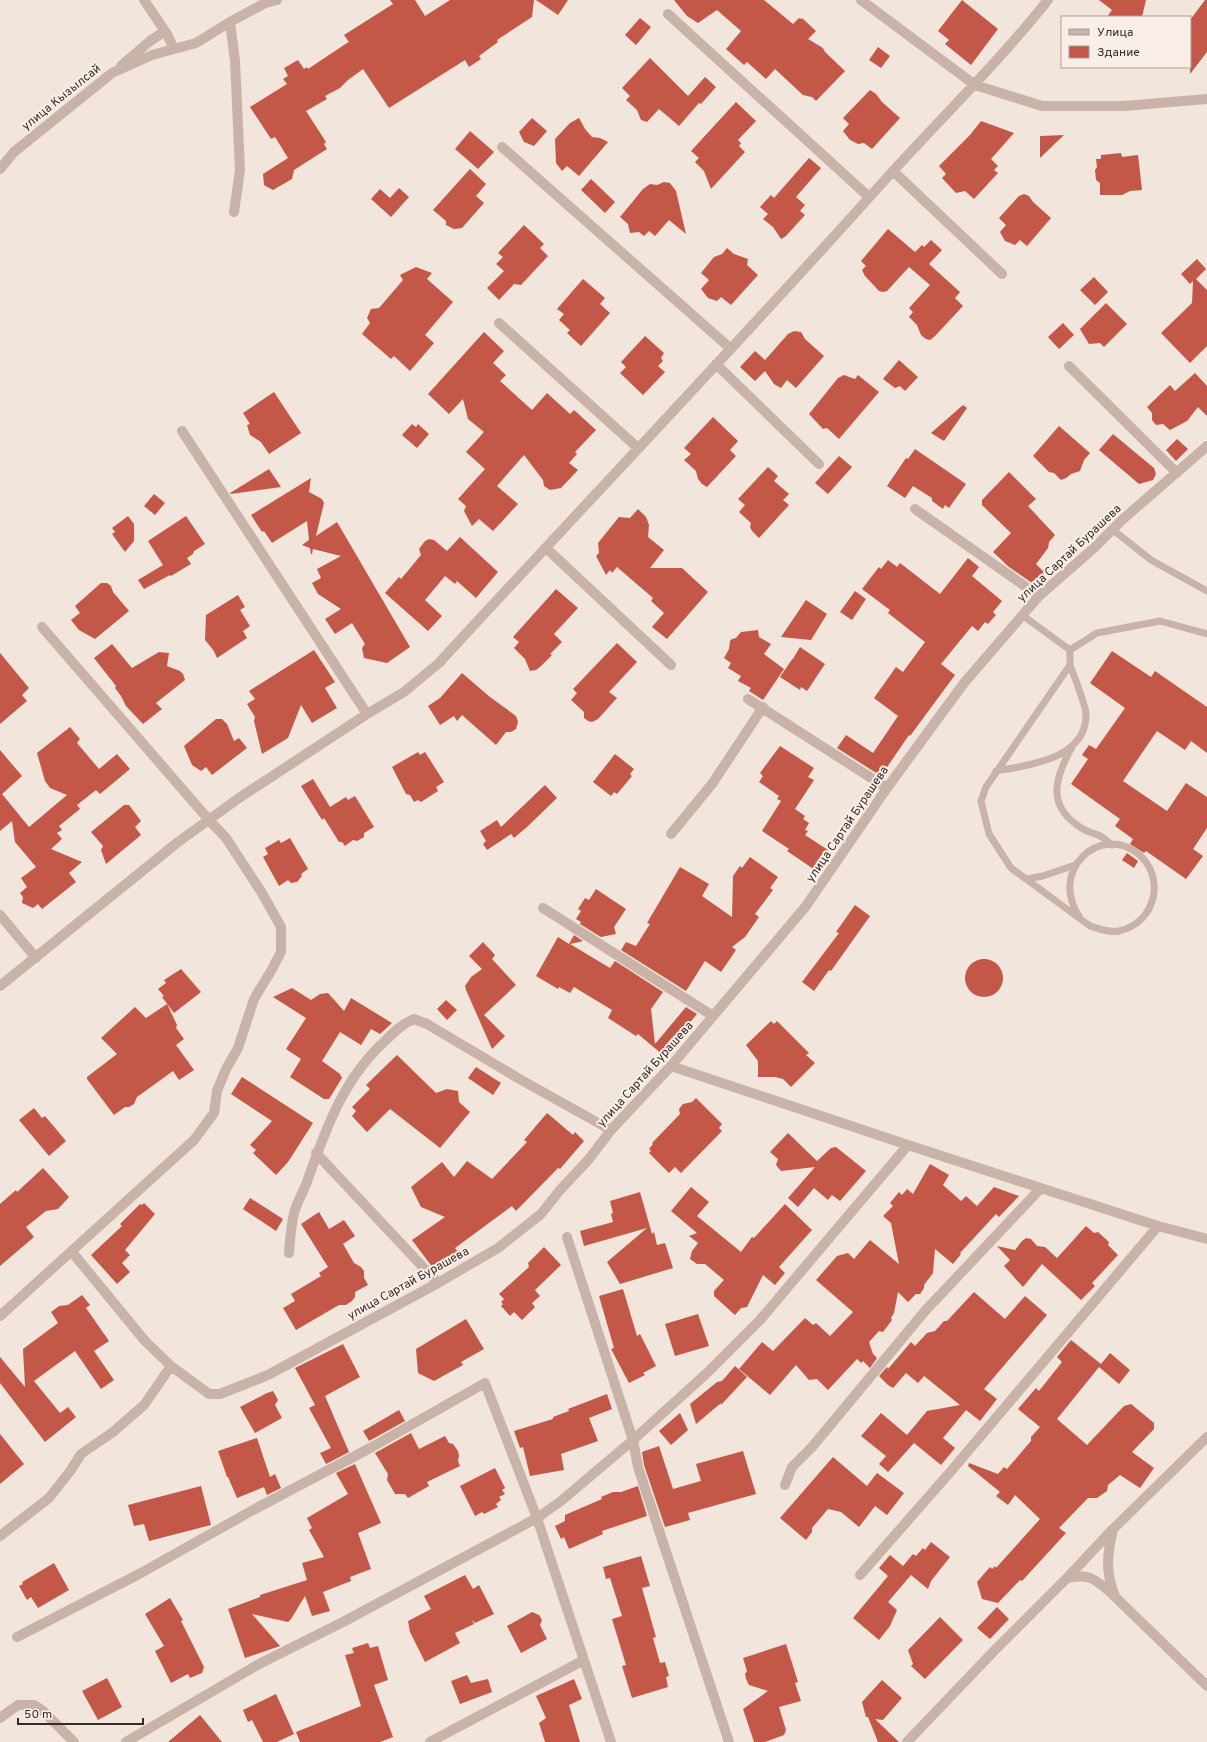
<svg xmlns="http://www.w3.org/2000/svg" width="1207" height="1742" viewBox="0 0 1207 1742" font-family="Overpass,sans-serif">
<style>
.building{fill:#c35849}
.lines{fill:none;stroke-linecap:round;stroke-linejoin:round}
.service{stroke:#c9b3a8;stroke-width:7}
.minor{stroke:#c9b3a8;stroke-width:10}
.labels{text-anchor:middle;stroke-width:4;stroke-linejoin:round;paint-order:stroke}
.street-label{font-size:12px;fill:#362b28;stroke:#f9efe8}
</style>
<rect width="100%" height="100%" fill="#f1e5dc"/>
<path class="building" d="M390,0h25l10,16 25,-16h84l-2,17 -35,23 1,2 -19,14 2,3 -12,8 -4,-7 -76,48 -26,-39 -15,11 -8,8 -15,8 2,3 -21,12 20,31 -2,2 3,5 -33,21 -2,9 -19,11 -9,-5 -1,-11 25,-16 -13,-21 -4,2 -21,-32 37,-23 -4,-5 5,-3 -4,-8 14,-8 6,9 3,-2 1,2 39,-26 2,-1 -5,-7 49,-31z
M536,0h32l-10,15z
M674,0h90l29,24 6,-6 2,1 1,-1 14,13 -8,8 15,9 2,4 20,19 -29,30 -4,-4 -9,-2 -28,-26 -9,10 -19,-17 -3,3 -18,-16 15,-18 -24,-21 -19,13 -11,-7z
M962,0l36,29 -27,36 -26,-21 4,-4 -11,-9z
M1099,0h47l-4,17h-35l5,-7z
M1205,0h2v52l-17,22v-54z
M640,18l11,9 -15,18 -11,-10z
M878,47l12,9 -9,12 -12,-8z
M650,58l38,38 17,-19 11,10 -15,17 -2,-1 -20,23 -20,-17 -12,13 -6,-2 -4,-10 -11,-10 4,-4 -8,-8z
M870,90l6,4 6,8 18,16 -28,31 -8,-6 -6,1 -8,-4 -7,-9 6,-7 -6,-6z
M736,102l20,19 -18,19 3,3 -2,3 6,6 -34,37 -7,-18 -9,-9 4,-4 -8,-7z
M532,118l15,13 -13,15 -10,-4 -5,-10z
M579,118l6,11 7,8 8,1 8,4 -29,34 -12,-10 -5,5 -6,-8 -1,-24 15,-16z
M981,121l33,12 -23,26 7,7 -4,4 4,3 -24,26 -9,-8 -9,2 -14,-15 4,-4 -7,-8 31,-31z
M470,131l24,21 -16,17 -23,-20z
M1064,135l-24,23v-22z
M1121,153l1,4 16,-2 4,35 -12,1 -8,4h-22v-12l-4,-3 -1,-10 2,-3 -1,-8h5v-4z
M809,158l12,10 -25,29 9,8 -5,6 5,4 -19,21 -5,3 -8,-12 -10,-8 5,-5 -8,-7 11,-12 3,3z
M470,169l16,15 -10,12 8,7 -22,25 -8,1 -8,-4v-4l-13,-11z
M591,179l24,23 -10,11 -24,-23z
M664,182l6,1 6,8 10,43 -17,-14 -14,16 -6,-5 -5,5 -5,-4 -9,1 -2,-9 -8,-7 23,-28 7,-5 7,1z
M399,188l10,9 -18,20 -20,-18 9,-10 10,9z
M1024,194l5,2 4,6 18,16 -24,28 -7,-6 -5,5 -10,-4 -5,-9 6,-7 -7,-7 20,-22z
M524,225l20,19 -4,4 8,8 -27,29 -7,-1 -15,16 -12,-12 17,-17 -8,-7 7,-7 -5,-4z
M888,229l27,23 7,-7 2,2 7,-7 11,10 -13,14 31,28 -5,6 8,8 -28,30 -5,4 -4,-1 -5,-4 -4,-10 -8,-8 4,-5 -4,-4 21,-23 -21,-18 -22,24 -4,1 -4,-1 -14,-15 -3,-6 4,-4 -5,-5z
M727,248l7,6 14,5 -1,6 11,10 -27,30 -10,-8 -4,4 -9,-3 -7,-9 8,-9 -8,-7 13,-16 8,-3z
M1197,259l9,10 -10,10 11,11v56l-17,17 -29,-30 31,-30 1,-22 -3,3 -9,-10z
M416,267l16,6 -5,6 26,23 -28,33 9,8 -24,28 -16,-15 -3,3 -29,-25 8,-11 -3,-5 4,-9 8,-1 24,-28 -3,-5z
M1094,277l14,15 -13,13 -15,-15z
M583,279l22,19 -5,6 10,9 -29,33 -14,-13 3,-3 -11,-10 5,-6 -7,-5z
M1106,303l21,21 -23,23 -4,-4 -11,1 -9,-15z
M1063,323l11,12 -15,14 -11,-12z
M794,331l7,1 4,7 19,17 -28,32 -9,-8 -6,8 -7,-4 -9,-13 -10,10 -15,-14 15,-16 10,9 23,-26z
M484,332l20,19 -11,12 13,12 -6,6 32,29 15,-17 23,21 4,-4 22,20 -21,22 2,2 -8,9 9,7 -17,18 -11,2 -6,-4 -1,-6 -19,-25 -27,31 21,18 -25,27 -14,-12 -7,7 -8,-15 2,-5 -8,-7 27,-30 -19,-17 18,-20 -16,-13 -5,-20 -14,15 -21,-20z
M645,336l19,17 -3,5 2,3 -5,5 7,6 -22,23 -23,-22 6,-6 -5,-5z
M899,360l19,17 -13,14 -5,-5 -5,2 -12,-9z
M1195,373l12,13v30l-9,-9 -11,14 -17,9 -7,-6 -7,1 -4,-5v-7l-5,-6 23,-22 5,6z
M844,375l11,4 3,-4 21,17 -40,47 -12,-11 -4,1 -14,-15 29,-36z
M274,392l27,41 -32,21 -8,-12 -11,-7 -3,-10 3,-1 -7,-11z
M963,405l4,3 -23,33 -13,-8z
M713,417l25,24 -8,9 6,6 -29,31 -5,-3 -4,-5 -2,-8 -12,-11 7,-6 -7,-6z
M412,424l4,3 2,-3 11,10 -12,14 -15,-13z
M1059,426l31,27 -6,7 -4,11 -9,3 -5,4 -5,2 -7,-7 -5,-1 -16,-16z
M1113,434l41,34 2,6 -3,6 -14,4 -40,-34z
M1177,439l11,10 -12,12 -10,-11z
M915,449l51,35 -17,24 -4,-3 -2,4 -11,-8v-3l-19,-12 -8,12 -18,-12 19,-28 2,1z
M839,456l13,11 -24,27 -13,-11z
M768,467l10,9 -4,5 15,13 -6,6 6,5 -30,33 -7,-7 -2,-4 1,-4 -12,-11 6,-7 -7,-6z
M269,469l12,18 -50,7 -1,-1z
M1009,472l27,27 -8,7 27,29 -6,7 -1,6 -12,16 8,8 -12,11 -23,-16 -16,-15 18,-19 -29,-28v-5z
M311,478l-2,14 13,7 2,4 -8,33 21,-14 73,125 -23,16 -23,-5 -2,-10 3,-4 -13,-21 -17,11 -10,-15 16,-10 -23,-15 -6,-11 9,-5 -4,-9 24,-13 -28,-7 -1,5h-1l-1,-6 -8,-3 7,-5 -2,-19 -35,22 -8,-12 -2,1 -11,-17z
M154,494l11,9 -10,12 -11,-9z
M638,509l8,8 3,8 -1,12 16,13 -14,18h32l26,24 -41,47 -15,-12 12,-14 -13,-12 2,-3 -36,-31 -5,6 -2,-3 -4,5 -10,-19 3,-3 -1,-10 21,-26 11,1z
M128,516l6,8v17l-9,11 -13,-18 3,-2 -3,-4z
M186,516l19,28 -11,7 -1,3 -6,4 4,6 -20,12 -1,-1 -26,14 -6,-9 25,-15 -15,-24z
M460,537l38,35 -22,26 -19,-17 -2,3 -10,-8 -20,24 17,16 -14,15 -43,-38 14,-16 2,2 20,-24 -2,-6 6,-8 4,-2 5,1 13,11z
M968,558l11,9 -7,9 30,25 -9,11 3,3 -8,9 -3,-2 -7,9 -6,-5 -31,38 14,11 -45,61 -1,-1 -28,41 -44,-28 9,-13 27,18 25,-37 -24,-18 22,-31 7,5 22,-30 -37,-29 2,-3 -28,-21 17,-22 2,2 7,-9 9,7 3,-4 40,31z
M101,583h6l4,3 2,6 16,19 -34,28 -16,-9 -8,-10 9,-7 -5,-7z
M556,589l22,19 -24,26 8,8 -12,12 2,1 -11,11 -5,4 -6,1 -5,-12 -11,-11 5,-6 -6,-5z
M855,591l11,8 -14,21 -12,-8z
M238,595l7,12 -5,3 10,16 -7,5 4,7 -30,20 -3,-7 -9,-11 1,-25z
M806,600l21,14 -16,26 -30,-3z
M758,630l1,7 12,7 -7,10 20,15 -21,31 -14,-9 2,-3 -13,-7 3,-5 -13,-8 3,-5 -7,-5 5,-9 1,-8 2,-2 4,-1 5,-6z
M617,643l20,19 -28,30 8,6 -19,21 -6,3 -4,-1 -4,-3v-6l-13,-12 6,-7 -4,-4z
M112,644l20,24 27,-16 10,1 -2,13 13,5 3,3 2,6 -29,23 6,6 -19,15 -17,-18 -5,-10 -6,-8 1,-2 -22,-28z
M800,647l25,17 -18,27 -6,-4 -1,3 -20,-13 13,-19 1,1v-2z
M314,650l21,32 -10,6 12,20 -25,15 -11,-18 -13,33 -26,16 -8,-33 1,-4 -8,-13 8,-5 -6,-8z
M1112,651l39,26 4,-6 52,36v46l-16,-12 -6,9 -28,-19 -34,50 44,30 19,-28 21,14v31l-14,21 10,7 -17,23 -40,-28 -2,2 -14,-9 3,-5 -18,-13 5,-7 -49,-35 17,-25 -6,-4 7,-10 7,4 29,-41 -35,-25z
M0,653l29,35 -7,7 5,6 -27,23z
M462,673l28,24 26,19 2,6 -2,7 -5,3h-5l-10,13 -34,-30 -5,6 -3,-5 -14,9 -12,-19 12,-8z
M216,719h6l5,5 7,17 5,-3 8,10 -35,27 -6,-8 -5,4 -9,-6 -8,-19z
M70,727l10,12 -3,4 22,26 18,-15 13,15 -30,25 -4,-4 -19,15 3,4 -21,17 3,4 -5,3 5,6 -11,10 31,13 -13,11 7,9 -34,27 -4,-5 -5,4 -11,-5 1,-6 -3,-4 7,-6 -6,-9 15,-11 -21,-25 -3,-21 -12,10v-81l22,26 -20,18 27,33 38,-32 -17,-7 -5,-7 -8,-28z
M780,746l34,22 -6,9 6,3 -19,29 10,7 -2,3 6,4 -4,7 3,1 -3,4 23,15 -13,20 -28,-19 2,-2 -27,-18 19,-30 -4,-2 2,-3 -20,-14 4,-6 -3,-3z
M418,752l2,3 5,-3 19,30 -8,5 2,4 -17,11 -3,-2 -4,2 -4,-7 -4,-1 -14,-27z
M615,754l19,15 -4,5 2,2 -15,18 -3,-2 -3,4 -18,-14z
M313,779l17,28 16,-10 2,3 7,-4 19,31 -10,6v4l-7,4 -4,-1 -8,6 -3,-4h-3l-15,-24 -2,2 -21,-34z
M545,785l12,13 -30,29 -13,11 -3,-4 -24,16 -4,-6 3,-3 -6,-10 17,-11 4,7z
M124,805h5l12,16 -6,6 6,8 -35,29 -5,-14 2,-4 -12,-14z
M290,838l18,31 -7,5 1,2 -5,6 -6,1 -3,-3 -9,6 -16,-29 5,-3 -3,-6 14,-8 2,3z
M1127,853l11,8 -4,7 -12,-8z
M750,857l28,20 -8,11 3,2 -18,24 4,3 -14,20 -13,10 4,3 -15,22 -16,-11 -19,30 -65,-41 5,-8 10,4 14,-22 -3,-1 33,-56 29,17 -7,12 30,21 1,-41 7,-10 2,2z
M596,889l30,20 -12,18 2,7 -15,3 -21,-13 1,-2 -5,-3 5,-8 -3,-2 7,-11 4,2z
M855,905l15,11 -39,55 -2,-1 -15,21 -12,-9 37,-49 -3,-1z
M574,935l9,6 -13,3 40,24 5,-7 48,31 -12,17 4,35 31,-37 11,7 -34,41 -25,-21 -2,2 -28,-18 4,-8 -38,-23 -4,6 -11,-6 -1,2 -22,-13 22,-39 11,7z
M483,942l12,13 -3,4 24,26 -32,30 21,21 -13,13 -26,-59 -1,-4 6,-9 11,-8 -13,-13z
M965 978a19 19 0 1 1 38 0a19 19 0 1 1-38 0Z
M181,969l20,23 -27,21 -12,-16 2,-1 -6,-7 8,-6 -2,-3z
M292,988l19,12 9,-6 8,-1 16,18 7,-13 41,25 -12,11 -9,-5 -10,16 -21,-13 -18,29 18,13 2,4 -13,21h-5l-34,-22 11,-18 -15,-10 20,-31 -33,-21z
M446,1000l11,10 -10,10 -10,-11z
M167,1004l10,21 -1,3 8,11 -8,6 18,25 -15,10 -6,-9 -36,26 -3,7 -5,3h-4l-11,8 -27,-36v-2l30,-23 -16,-16 34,-31 11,11z
M771,1021l3,3 3,-3 32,32 -3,2 9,8 -24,24 -8,-8 -8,-2h-17v-16l-12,-16z
M397,1055l39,38 11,-4 11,2 1,11 11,10 -30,36 -50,-39 -23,23 -15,-16 4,-5 -4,-4 18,-18 -4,-4z
M476,1067l25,16 -8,12 -25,-17z
M242,1077l71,46 -25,39 -12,13 -23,-22 3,-3 -6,-5 22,-24 -41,-27z
M696,1098l26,26 -3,4 3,3 -41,42 -6,-6 -6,6 -20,-20 2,-2 -2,-2 4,-5 -1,-1 28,-29 -1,-5 4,-5 9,-2z
M34,1108l8,10 3,-2 21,25 -17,15 -30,-36z
M547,1113l26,22 2,-3 9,9 -24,28 -2,-1 -42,43 -4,-5 -57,42 5,7 -24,17 -24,-32 33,-23 -24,-10 -10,-20 31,-25 12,15 13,-16 25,18 35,-37 -3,-2z
M788,1133l29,28 14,-13 5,-1 30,24 -26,30 -8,-6 -4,5 -14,-12 -16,19 -10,-9 27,-31 -34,4 -5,-6 2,-6 -8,-7z
M930,1164l19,11 -6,10 18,16 5,-5 11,10 17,-19 25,9 -20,21 -3,-3 -36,39 1,1 -8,10 -18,-15 -2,24 -9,12v3l-4,6h-4l-8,8 -10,-10 -4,21 -3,5 1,2 -9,12 -4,-1 -10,11 4,12 4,4 -7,10 -7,-7 -2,2 -4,-4 -29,31 -11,-11 -8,1 -13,-15 -26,30 -31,-26 23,-27 11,9 32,-33 8,7 3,-2 14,13 23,-24 -37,-32 21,-24 11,-3 6,6 16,-19 29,24 -8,-41 -8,-7 10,-10 -3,-3 9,-11 3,3 5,-6 6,5z
M43,1168l26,29 -11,12 -12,2 -20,16 8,10 -34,29v-62l16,-14 1,2z
M691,1187l18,15 -12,14 44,36 11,-15 2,1 31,-34 27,26 -33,37 6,6 -10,12 -12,-10 -16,32 -6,1 -6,7 -21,-19v-5l10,-11 -19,-16h-8l-7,-5 2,-8 6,-8 -9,-7 8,-3 -26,-22z
M640,1192l12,42 2,-2 3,13 8,-2 8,25 -53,16 -13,-22 40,-34 -63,18 -4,-15 33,-9 -2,-8 2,-1 -3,-12z
M250,1198l33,21 -7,12 -33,-22z
M144,1203l11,11 -30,36 5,5 -8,8 8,9 -13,12 -26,-29 31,-29 -2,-2 20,-20 2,1z
M319,1212l10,17 15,-9 11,16 -12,8 11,19 7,4 3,4v7l4,7 -13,7v5l-3,4 -6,4h-7l-43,25 -13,-22 12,-7 -4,-7 30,-18 -2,-3 9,-6 -27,-43z
M1086,1226l8,7 4,-1 11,10 -1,3 10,10 -26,28 3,3 -14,14 -39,-36 -19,23 -19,-21 6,-6 -13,-14 18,4 7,-9 4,-3 5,1 6,7 8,1 12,11z
M544,1247l17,18 -26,25 5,6 -8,7 3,4 -13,13 -8,-8 -4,4 -9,-10 2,-2 -2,-2 3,-3 -5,-5 30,-27 -1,-4z
M623,1289l14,47 3,-2 16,32 -13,7 2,2 -16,8 -18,-34 3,-1 -15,-52z
M974,1292l31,27 20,-23 22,19 -63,74 13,10 -17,22 -14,-11 -23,28 12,10 -14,17 -27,-22 -26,29 -9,-8 7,-8 -25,-20 20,-23 26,22 20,-24 33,-6 -36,-29 -6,7 -12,-10 -13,15 -5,-3 -9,-9 8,-9 1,2 23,-27 4,4 12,-13 8,-2 9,-10h3z
M82,1295l8,10 -4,3 23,33 -15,10 20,29 -13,9 -26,-38 -41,30 26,32 8,-6 8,10 -31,25 -45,-59v-26l25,30 -2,-38 35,-26 -7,-11 8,-6 9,-1z
M698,1314l11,32 -34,10 -10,-32z
M466,1319l18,30 -23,13 2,3 -29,16 -16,-8 -2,-24z
M1071,1340l30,24 9,-11 20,17 -11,14 -20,-17 -42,52 30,26 37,-39 7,-2 23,19v6l-22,23 22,16 -14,20 -20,-13 -12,10 -1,6 -10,7h-9l-29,30 7,5 -44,48 -2,-1 -22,23 -16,-4 -5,-17 13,-15 2,2 3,-3 1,2 44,-49 -25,-24 -7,10 -12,-9 4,-4 -32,-26 1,-3 29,11 6,-7 3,2 24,-28v-4l9,-10 -22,-18 18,-21 3,3 23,-29 -5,-5z
M343,1344l17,33 -35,19 24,56 -23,12 -6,-11 11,-5 -22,-40 6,-3 -20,-37z
M735,1366l12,11 -26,28v-2l-25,21 -6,-20 27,-22 5,-1z
M273,1391l5,9 -3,5 7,13 -27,15 -15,-26 27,-14z
M607,1394l5,15 -23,9 9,23 -37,13 3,16 -34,6 -7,-29 -3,1 -6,-17 39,-12v-2l16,-6 -1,-2z
M399,1410l6,11 -36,20 -6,-10z
M680,1413l8,17 -17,15 -12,-14z
M411,1433l8,16 26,-13 4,7 4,1 5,7 1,5 -1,5 2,5 -33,16 2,4 -21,12 -3,-4h-10l-8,-14 1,-6 -13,-21z
M0,1434l24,30 -24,20z
M257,1438l13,39 5,-3 6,14 -14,7 -3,-8 -27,11 -9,-21h-1l-9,-26z
M659,1446l14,43 28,-8 -5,-17 47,-13 13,43 -68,19 2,7 -25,7 -21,-62 -2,-13z
M833,1457l34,29 10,-13 27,20 -17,22 -12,-9 -16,21 -18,-15 -13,-3 -16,19v4l-6,8 -26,-22z
M355,1464l26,59 -23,10 13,36 -21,8 1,4 -28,11 7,19 -18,5 -7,-20 -14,23 -3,3 -36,-8 28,32 -35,12 -17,-49 32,-12v-2l47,-15 -5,-17 22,-6 -15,-27 3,-2 -5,-10 41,-24 -12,-21z
M495,1468l10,20 -3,2 3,4 -6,3 2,3 -5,4 2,3 -14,7 -2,-2 -7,4 -15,-30z
M201,1486l10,39 -62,16 -5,-17 -10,2 -6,-21z
M638,1486l9,30 -45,15 1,3 -34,15 -5,-12 -3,2 -6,-13 10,-5v-6l37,-16 -1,-2 12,-5h8z
M931,1542l19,15 -19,24 -3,8 -17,-14 -23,27 9,8 -7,16 -11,14 -26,-22 35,-42 -9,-8 11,-13 13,11 10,-12 3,2 7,-8 2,2z
M641,1556l9,30 -8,2 14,49 -3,1 7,25 5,-1 4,14 -3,1 2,10 -36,11 -10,-32 4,-1 -14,-46 10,-3 -12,-38 -4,1 -3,-12z
M54,1563l15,27 -31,18 -7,-11 -4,3 -8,-14 4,-2 -1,-2z
M465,1575l8,14 6,-4 15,29 -19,9 -3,-3 2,4 -19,9 5,10 -35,19 -15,-30 -2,-11 23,-12 -7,-13z
M170,1598l13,22 -2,1 23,46 -2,6 -12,5 -2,-4 -17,9 -16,-32 9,-5 -19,-32z
M997,1607l12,12 -19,20 -13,-11z
M532,1612l7,3 3,5 -2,5 7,14 -26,14 -14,-27z
M940,1617l23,23 -38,39 -14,-13 2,-2 -5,-14z
M368,1643l2,5 8,-2 10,34 -14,5 19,52 -13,5h-80l-4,-10 65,-26 -16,-51 9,-2 -2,-5z
M786,1644l12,38 -3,1 6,18 -22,6 7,23 -2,5 -19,7h-11l-11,-33 25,-18 -19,-6 -3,-6 -1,-5 2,-3 -4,-13z
M467,1675l4,8 17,-4 4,13 -32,12 -9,-23z
M107,1678l15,29 -24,13 -16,-29z
M574,1679l8,20 -13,6 11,37h-35l-6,-19 7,-5 -10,-22z
M882,1680l20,18 -19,22 -8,-1 24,23h-21l-10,-25h-2l-4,-15z
M276,1694l18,40 -17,8h-14l-11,-22 -4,2 -5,-12z
M200,1715l22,27h-54z"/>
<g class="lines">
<path class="service" d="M1112,529l39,31 56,31
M1022,615l48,35v15l-84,122 -5,14 8,33 22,34 79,58c9,3 19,7 29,5 37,-8 48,-55 18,-78 -38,-29 -88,18 -58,63
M1070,650l27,-17 63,-12 47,13
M1072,747c-18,32 -26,60 11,82 5,3 11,4 17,7 4,2 8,6 12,9
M996,771c33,-6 90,-12 90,-56 0,-10 -12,-39 -16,-50
M1026,879l17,-3 32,-11"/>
<path class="minor" d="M144,0l23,34 7,15
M861,0l114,85 67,21h82l83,-7
M668,14l201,183
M230,22l5,39 5,109 -6,42
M121,66l29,-25 15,-10
M502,147l228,201
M0,169l14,-17 98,-79 40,-18 44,-12 34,-21 35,-19 12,-3
M893,171l109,103
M499,323l139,125
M716,364l103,100
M1069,366l108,107
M182,431l185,283
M915,509l124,87
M546,548l125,117
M748,699l139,89
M671,834l41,-50 51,-77
M543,908l170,108
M0,915l36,43
M0,986l178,-144 61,-44 128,-84 37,-22 35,-29c148,-161 299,-319 445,-482 54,-60 113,-117 164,-181
M671,1066l237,79 250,81 49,13
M316,1153l122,130
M567,1237l66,203 5,27 91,275
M72,1252l73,89 26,25
M289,1253c1,-13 2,-27 5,-40 3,-11 10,-22 14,-34 18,-51 36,-101 77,-138 9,-9 17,-17 29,-22l13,5 96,57 88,49
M0,1316l194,-176 20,-27 3,-22 9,-22 12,-21 16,-49 17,-28 10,-19v-25l-19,-34 -36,-55 -17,-18 -167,-193
M785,1485l7,-18 20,-20 113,-136 116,-123
M1113,1529c-6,26 -8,42 2,67
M0,1536l49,-38 22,-28 10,-16 32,-22 31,-27 27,-39 38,28h11l48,-19 170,-92 60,-35 43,-34 19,-24 29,-31 22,-29 60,-64 135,-160 81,-118 77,-105 75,-87 55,-48 28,-28 85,-74
M860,1575l92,-105 206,-244
M1067,1578l46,-49 94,-92
M17,1637l124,-64 112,-63 119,-63 113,-64 52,135 74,224
M0,1718l18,-13h16l9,6 31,31
M126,1742l133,-78 84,-42 194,-104 24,-17 72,-61 74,-67 53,-53 148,-175
M430,1742l154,-82
M907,1742l86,-90 74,-74c21,-4 25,-1 41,12l99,96"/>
</g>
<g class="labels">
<g class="street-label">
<text transform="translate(61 97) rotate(-39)" y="4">улица Кызылсай</text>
<text transform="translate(1069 553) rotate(-43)" y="4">улица Сартай Бурашева</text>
<text transform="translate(847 824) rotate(-56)" y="4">улица Сартай Бурашева</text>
<text transform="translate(645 1074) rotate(-48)" y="4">улица Сартай Бурашева</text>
<text transform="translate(408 1283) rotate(-29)" y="4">улица Сартай Бурашева</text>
</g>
</g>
<rect x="1061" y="16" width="130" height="52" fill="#f9efe8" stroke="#aba19b"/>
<rect x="1069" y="29" width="20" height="6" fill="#c9b3a8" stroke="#aba19b"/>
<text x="1097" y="36" font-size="12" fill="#362b28">Улица</text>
<rect x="1069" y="46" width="20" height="12" fill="#c35849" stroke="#aba19b"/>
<text x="1097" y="56" font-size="12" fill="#362b28">Здание</text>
<path d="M18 1718v6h125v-6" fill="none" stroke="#362b28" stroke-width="2"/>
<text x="24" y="1718" font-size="12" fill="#362b28" stroke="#f9efe8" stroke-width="3" paint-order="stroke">50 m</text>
</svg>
